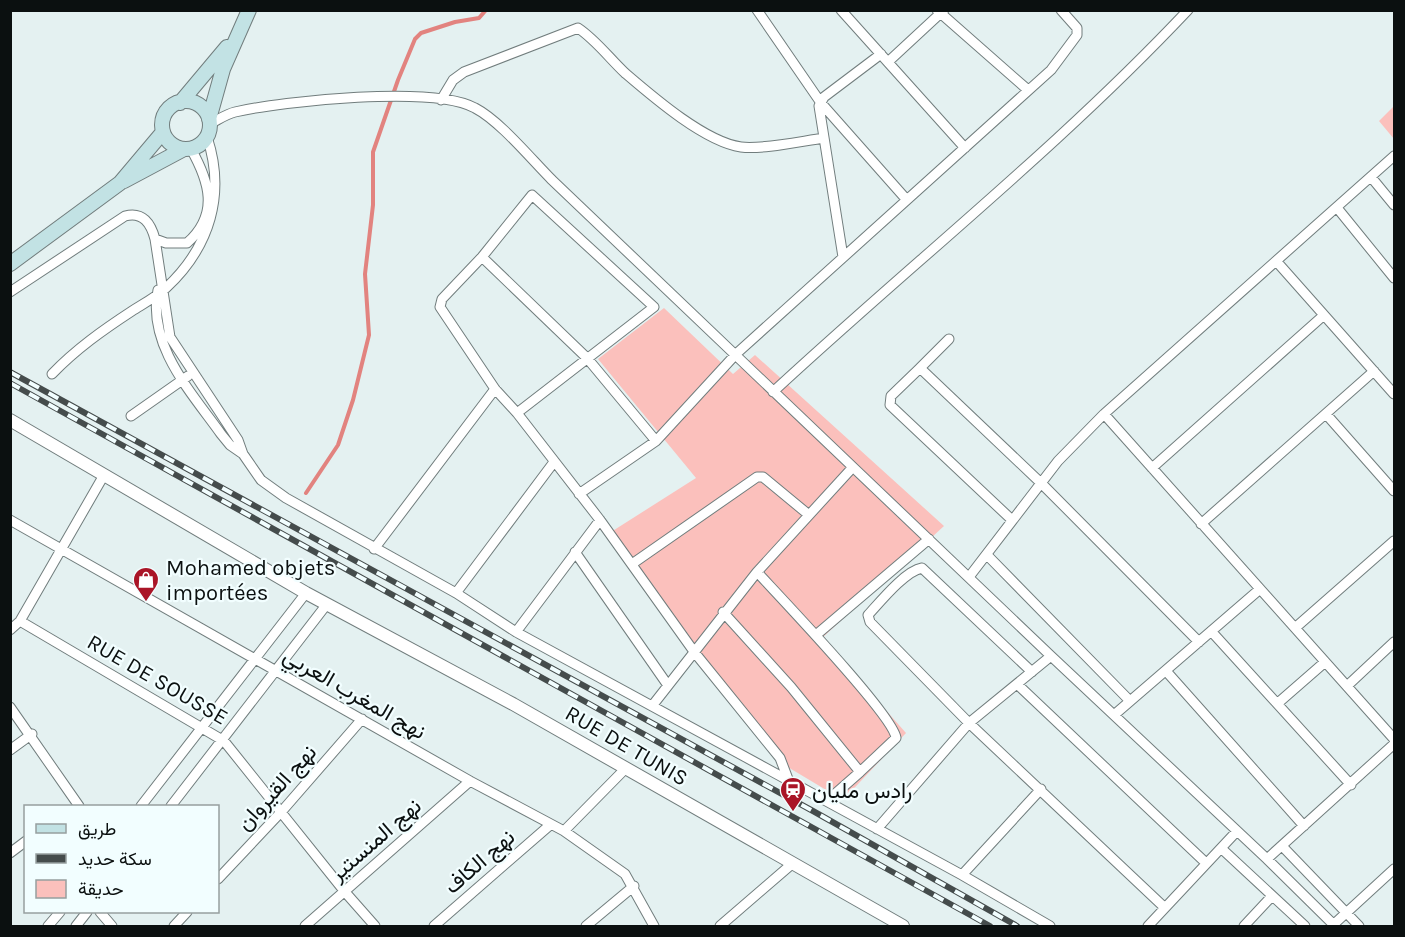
<svg xmlns="http://www.w3.org/2000/svg" width="1405" height="937" viewBox="0 0 1405 937" font-family="Karla,Vazirmatn,sans-serif">
<style>
.green{fill:#fbc0bc}
.lines{fill:none;stroke-linecap:round;stroke-linejoin:round}
.stream{stroke:#e2837f;stroke-width:4}
.minor-casing{stroke:#717d7d;stroke-width:11}
.tertiary-casing{stroke:#717d7d;stroke-width:14}
.secondary-casing{stroke:#717d7d;stroke-width:16}
.minor{stroke:#fff;stroke-width:9}
.tertiary{stroke:#fff;stroke-width:12}
.secondary{stroke:#c2e2e4;stroke-width:14}
.rail-casing{stroke:#454c4c;stroke-width:6}
.rail{stroke:#f2feff;stroke-width:4;stroke-dasharray:11;stroke-linecap:butt}
.labels{text-anchor:middle;stroke-width:4.5;stroke-linejoin:round;paint-order:stroke}
.poi-label{font-size:22px;fill:#0b1010;stroke:#f2feff;text-anchor:start}
.street-label{font-size:22px;fill:#0b1010;stroke:#f2feff}
</style>
<rect width="100%" height="100%" fill="#e4f1f1"/>
<path class="green" d="M1394,106v33l-15,-18z
M664,308l69,66 22,-19 189,171 -122,112 84,95 -63,67 -62,-37 -170,-231 85,-54 -98,-119z"/>
<g class="lines">
<path class="stream" d="M306,493l32,-48 15,-45 16,-65 -4,-61 8,-69v-53l25,-72 17,-41 6,-6 34,-11 24,-4 7,-8"/>
<defs>
<path id="minor" d="M757,10l64,93 85,96
M841,10l124,138
M937,10l91,80
M889,61l55,-51
M441,100l12,-20 11,-8 114,-44c18,12 31,30 47,45 28,24 80,69 116,74 20,3 61,-6 83,-9
M210,124c8,-4 16,-10 25,-12 48,-11 199,-27 240,-4 25,13 56,51 77,72l499,476 216,203 68,67
M1371,177l23,28
M1338,209l56,69
M155,239l11,4h21c33,-29 22,-62 4,-94
M482,257l105,101 69,83
M843,257l-24,-151 5,-9 57,-43
M1277,262l117,132
M158,290c-11,55 33,102 63,144l9,11 13,9
M10,292l115,-76c18,-5 26,8 30,23l15,98 68,103 5,14 18,26 25,18 170,95 60,39 446,243 88,51
M920,368l29,-29
M52,374c24,-25 51,-44 80,-63 11,-7 24,-14 34,-23 44,-41 60,-94 41,-151
M773,392c138,-128 286,-245 415,-382
M517,413l137,-106 -122,-112 -50,62 -40,42 -2,8 55,82 22,24 83,107 95,133 85,105 8,21
M1104,414l290,325
M1326,414l68,77
M131,416l57,-40
M1152,468l172,-153
M579,494l77,-53 80,-87 315,-284 26,-35v-7l-16,-18
M10,520l460,261 94,50 61,43 29,52
M1012,520l-122,-115 1,-9 29,-28 122,116 157,158
M1201,524l173,-153
M374,549l121,-160
M575,552l92,132
M987,555l143,146
M632,564l125,-87h6l46,38
M969,577l89,-116 46,-47 290,-258
M456,593l98,-131
M723,612l68,75 69,85 36,-34c-2,-22 -117,-142 -139,-166
M20,621l204,120 121,151 30,34
M1295,628l99,-87
M10,630l10,-9 84,-146
M1211,631l140,154
M516,632l84,-112
M816,635l113,-96
M1166,671l138,155
M1032,672l-110,-104c-17,3 -42,34 -54,47l2,7 99,101 195,184
M1017,684l189,179
M1347,686l47,-44
M1278,703l47,-41
M652,706l105,-134 96,-105
M10,707l69,99
M1114,715l146,-126
M10,750l22,-16
M827,801l33,-29
M141,806l165,-213
M171,806l156,-202
M877,829l92,-106 82,-67
M564,831l61,-62
M1282,846l77,80
M1222,849l83,77
M10,853l16,-12
M1267,859l127,-115
M962,875l79,-86
M218,879l64,-68 80,-92
M100,912l12,14
M1333,925l61,-56
M48,926l12,-14
M76,926l11,-14
M174,926l13,-14
M305,926l165,-145
M434,926l116,-101
M586,926l48,-40
M720,926l73,-63
M1148,926l89,-95
M1244,926l28,-30"/>
<path id="tertiary" d="M10,420l296,173 207,111 390,222"/>
<path id="secondary" d="M162 125a24 24 0 1 1 48 0a24 24 0 1 1-48 0Z
M180,103l47,-56
M209,119l14,-50 26,-59
M124,181l60,-32
M10,264l110,-81 43,-51"/>
</defs>
<use href="#minor" class="minor-casing"/>
<use href="#tertiary" class="tertiary-casing"/>
<use href="#secondary" class="secondary-casing"/>
<use href="#minor" class="minor"/>
<use href="#tertiary" class="tertiary"/>
<use href="#secondary" class="secondary"/>
<defs>
<path id="rail" d="M10,372l803,439 204,115
M10,383l980,543"/>
</defs>
<use href="#rail" class="rail-casing"/>
<use href="#rail" class="rail"/>
</g>
<defs>
<symbol id="shop-pin" viewBox="-11 -11 22 30"><path d="M0 17L-7.5 6A9.5 9.5 0 1 1 7.5 6Z" fill="#aa1527" stroke="#f2feff"/><path d="M-5-2.5h2.3a2.7 3.5 0 0 1 5.4 0H5L5.5 6h-11ZM-1.5-2.5h3a1.5 2.3 0 0 0-3 0Z" fill="#fff"/></symbol>
<symbol id="station-pin" viewBox="-11 -11 22 30"><path d="M0 17L-7.5 6A9.5 9.5 0 1 1 7.5 6Z" fill="#aa1527" stroke="#f2feff"/><path d="M-3-6H3Q5-6 5-4V2Q5 4 3 4L4.5 6H3L1.5 4h-3L-3 6H-4.5L-3 4Q-5 4-5 2V-4Q-5-6-3-6ZM-3.5-4v3h7v-3ZM-3.5 1v1.5H-2V1ZM2 1v1.5H3.5V1Z" fill="#fff"/></symbol>
</defs>
<g fill-rule="evenodd">
<use href="#shop-pin" x="131" y="565" width="30" height="40"/>
<use href="#station-pin" x="778" y="775" width="30" height="40"/>
</g>
<g class="labels">
<g class="poi-label">
<text x="166" y="575">Mohamed objets<tspan x="166" dy="25">importées</tspan></text>
<text x="812" y="798">رادس مليان</text>
</g>
<g class="street-label">
<text transform="translate(158 679) rotate(30)" y="8">RUE DE SOUSSE</text>
<text transform="translate(355 693) rotate(30)" y="8">نهج المغرب العربي</text>
<text transform="translate(627 745) rotate(30)" y="8">RUE DE TUNIS</text>
<text transform="translate(276 787) rotate(-48)" y="8">نهج القيروان</text>
<text transform="translate(375 839) rotate(-41)" y="8">نهج المنستير</text>
<text transform="translate(479 861) rotate(-41)" y="8">نهج الكاف</text>
</g>
</g>
<rect width="1405" height="937" fill="none" stroke="#0b1010" stroke-width="24"/>
<rect x="24" y="805" width="195" height="108" fill="#f2feff" stroke="#969f9f" stroke-width="1.5"/>
<rect x="36" y="824" width="30" height="9" fill="#c2e2e4" stroke="#969f9f" stroke-width="1.5"/>
<text x="78" y="835" font-size="18" fill="#0b1010">طريق</text>
<rect x="36" y="854" width="30" height="9" fill="#454c4c" stroke="#969f9f" stroke-width="1.5"/>
<text x="78" y="865" font-size="18" fill="#0b1010">سكة حديد</text>
<rect x="36" y="880" width="30" height="18" fill="#fbc0bc" stroke="#969f9f" stroke-width="1.5"/>
<text x="78" y="895" font-size="18" fill="#0b1010">حديقة</text>
</svg>
